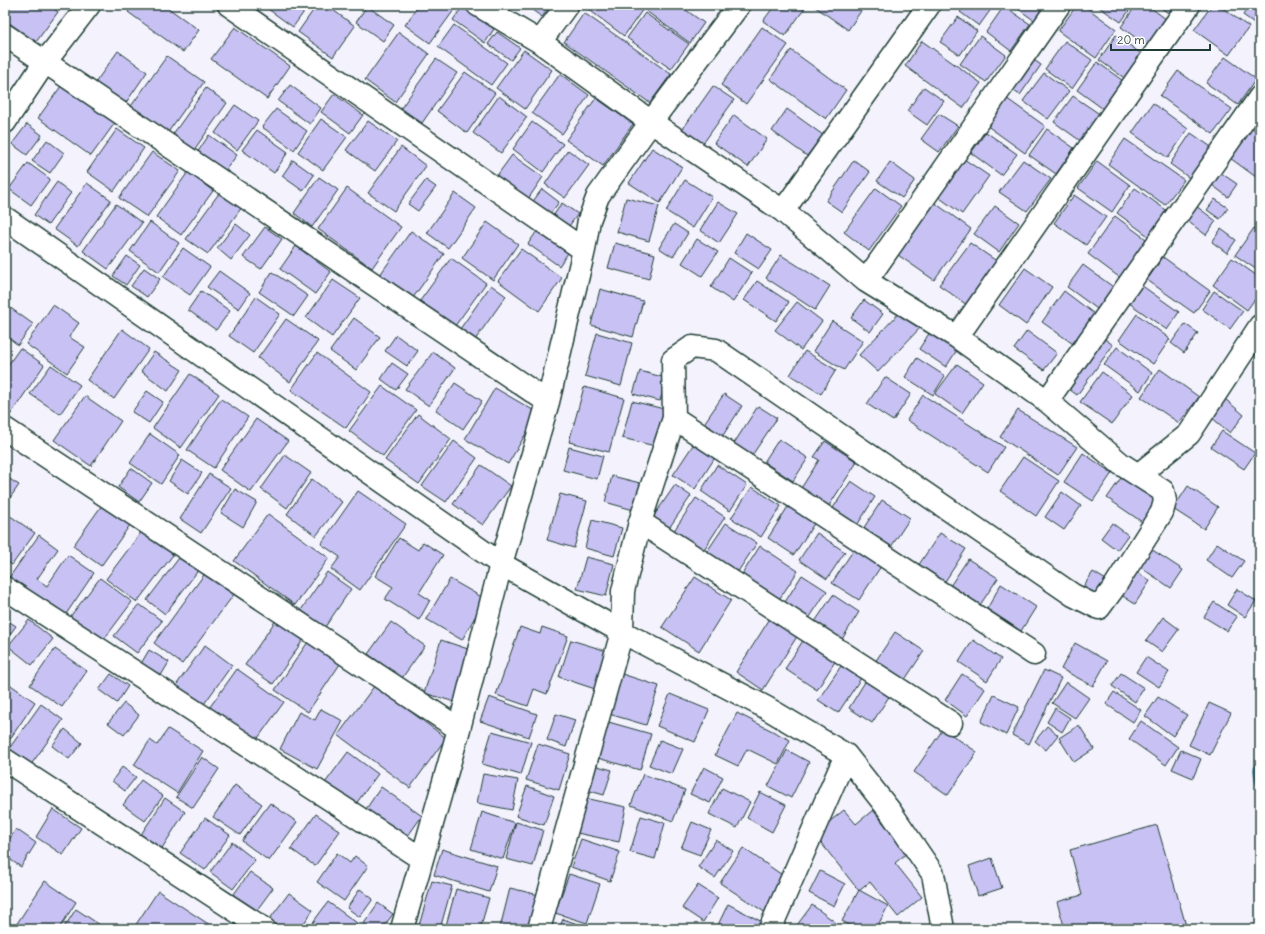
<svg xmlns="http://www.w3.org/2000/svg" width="1265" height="934" viewBox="0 0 1265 934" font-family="Delius,sans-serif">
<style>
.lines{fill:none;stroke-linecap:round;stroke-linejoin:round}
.stream{stroke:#679baa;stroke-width:10}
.building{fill:#c8c1f3;stroke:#1f3d34}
.street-casing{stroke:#1f3d34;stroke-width:25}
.street{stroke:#fff;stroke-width:22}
</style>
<rect width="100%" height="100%" fill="#f4f3fd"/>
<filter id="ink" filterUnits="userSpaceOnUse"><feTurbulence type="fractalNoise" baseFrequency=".025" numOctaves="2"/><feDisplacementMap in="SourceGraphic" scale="8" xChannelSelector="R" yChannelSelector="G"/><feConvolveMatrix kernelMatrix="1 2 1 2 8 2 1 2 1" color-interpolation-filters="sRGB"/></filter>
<g filter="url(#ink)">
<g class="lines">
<path class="stream" d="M1260,766l-2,4 2,12"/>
</g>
<path class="building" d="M5,5h43l10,7 -22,30 -31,-22z
M133,5h31l35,25 -16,22 -55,-40z
M254,5h10l-3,4z
M271,5h38l-16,22 -25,-18z
M317,5h9l29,21 -22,31 -35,-25z
M419,5h28l7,5 -24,33 -25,-18z
M525,5h26l-9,12z
M591,5h46l6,4 -19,27 -36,-27z
M650,5h29l25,18 -14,20 -44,-32z
M775,5h32l-22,31 -22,-15z
M815,5h50l-17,25 -34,-24z
M965,5h29l-15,21 -19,-14z
M1019,5h33l-13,19 -22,-16z
M1077,5h6l33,24 -20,29 -38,-27z
M1096,5h37l-12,17z
M1136,5h11l23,17 -19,27 -30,-22z
M1157,5h21l-7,10z
M1212,5h6l31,22 -20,28 -35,-25z
M1250,5h10v22l-17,-12z
M367,6l27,19 -11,16 -27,-19z
M1004,6l26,18 -19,27 -25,-19z
M462,7l32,22 -9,14 -32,-23z
M584,13l87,61 -21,29 -86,-61z
M645,13l44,31 -18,25 -44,-31z
M958,17l19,14 -17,24 -20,-13z
M454,25l53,38 -16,22 -53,-38z
M235,27l55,39 -23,33 -56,-40z
M762,27l26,18 -42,59 -25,-19z
M399,32l30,22 -34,48 -30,-22z
M497,32l23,16 -9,12 -23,-16z
M1116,35l28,21 -17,24 -28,-20z
M980,36l26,19 -20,27 -26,-18z
M922,41l59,42 -18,25 -58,-42z
M1065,41l27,19 -20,29 -27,-20z
M524,50l28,20 -27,39 -29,-21z
M791,50l55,40 -20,29 -56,-40z
M118,51l29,21 -22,32 -30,-21z
M167,56l37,26 -38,53 -37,-26z
M1225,57l31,22 -18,26 -32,-22z
M1031,58l10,7 -21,30 -11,-7z
M436,59l21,14 -35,50 -21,-15z
M1097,62l29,21 -20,28 -29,-21z
M1178,71l54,38 -19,25 -53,-38z
M465,72l30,21 -28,40 -30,-22z
M1044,73l25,18 -21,28 -25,-18z
M560,74l29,21 -27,39 -30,-21z
M64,82l53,38 -26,36 -53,-38z
M290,85l31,23 -11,16 -32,-23z
M713,86l21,14 -32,45 -20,-15z
M924,87l20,14 -17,24 -20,-14z
M206,88l21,15 -33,47 -21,-16z
M334,94l29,21 -13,18 -29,-21z
M499,96l28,21 -26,36 -28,-20z
M1073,96l28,19 -19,27 -28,-20z
M596,98l37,26 -30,42 -37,-26z
M1006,98l39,28 -20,27 -39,-28z
M1153,103l35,26 -20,29 -36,-25z
M235,105l23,16 -21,29 -22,-17z
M276,109l31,22 -13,19 -32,-23z
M787,109l36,26 -16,21 -35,-25z
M939,114l19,12 -19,26 -18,-13z
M734,115l33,24 -19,28 -34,-24z
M321,119l26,18 -24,33 -25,-18z
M368,121l29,20 -22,30 -29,-21z
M532,122l31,22 -20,28 -30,-23z
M27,124l15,11 -15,20 -15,-11z
M1252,128l8,6v46l-30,-22z
M117,129l27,19 -30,43 -27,-19z
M1047,129l27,19 -18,26 -27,-19z
M257,130l31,22 -14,21 -32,-23z
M986,132l31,22 -16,21 -30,-22z
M1191,133l26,18 -22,31 -25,-18z
M209,135l28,20 -13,17 -27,-19z
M1125,139l59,41 -19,25 -57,-41z
M47,140l17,13 -14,20 -18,-12z
M401,147l25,19 -32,45 -26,-18z
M652,148l30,19 -22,36 -31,-20z
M568,150l21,15 -24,33 -20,-14z
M152,152l28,19 -33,46 -28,-19z
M512,155l31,22 -15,22 -32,-22z
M964,159l25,17 -27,38 -25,-18z
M293,160l21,15 -11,16 -21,-15z
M854,160l16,12 -28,40 -16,-11z
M1023,160l28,19 -24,32 -28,-19z
M1097,161l33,24 -18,27 -34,-24z
M890,162l25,18 -13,18 -25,-17z
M28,163l22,16 -19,26 -22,-16z
M188,172l25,19 -32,44 -25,-18z
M1221,173l16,11 -9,13 -16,-12z
M319,177l19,13 -26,37 -18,-14z
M426,180l10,7 -18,24 -10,-7z
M685,180l27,17 -19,31 -27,-17z
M57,182l14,11 -23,32 -14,-10z
M87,183l24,17 -33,46 -24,-17z
M347,188l54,39 -29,41 -54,-39z
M876,188l25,18 -32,45 -25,-19z
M1135,188l34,24 -18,26 -34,-25z
M542,189l17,13 -11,15 -17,-13z
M220,192l22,15 -34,47 -22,-15z
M455,193l21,15 -28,40 -21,-15z
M1074,195l32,22 -20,28 -32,-22z
M626,198l33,8 -10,35 -32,-9z
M1215,199l13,9 -8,11 -13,-9z
M718,202l20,12 -19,29 -19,-13z
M562,203l16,11 -12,16 -15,-11z
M935,203l36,26 -37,51 -36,-25z
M116,204l26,19 -34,46 -25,-18z
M995,206l24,17 -20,29 -25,-18z
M1196,206l20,15 -10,14 -20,-15z
M1115,216l35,26 -27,38 -35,-26z
M150,222l29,21 -20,29 -29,-21z
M487,222l31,22 -25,36 -31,-22z
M236,224l14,11 -19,25 -14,-12z
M674,224l14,9 -15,24 -14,-9z
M265,227l17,12 -21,30 -18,-12z
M539,228l31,22 -11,16 -31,-22z
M1254,228l6,4v40l-25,-17z
M1221,229l15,11 -9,13 -15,-11z
M411,231l33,23 -34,48 -33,-23z
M746,233l26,17 -13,19 -25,-16z
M697,239l21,13 -16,24 -20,-13z
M615,243l40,11 -6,25 -41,-11z
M970,243l28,19 -31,43 -28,-20z
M296,246l35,26 -16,22 -35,-25z
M183,248l27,19 -20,28 -27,-18z
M521,249l41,29 -23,33 -41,-30z
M781,255l49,31 -15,24 -49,-32z
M127,256l13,9 -14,20 -13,-9z
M1163,257l47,34 -16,22 -47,-33z
M451,258l35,25 -34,47 -35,-25z
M729,258l23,15 -19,29 -22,-15z
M1232,258l28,20v14l-13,18 -34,-25z
M1083,265l33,24 -16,22 -33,-24z
M144,268l16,11 -13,18 -16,-11z
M1025,268l27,19 -26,38 -27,-20z
M219,271l31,22 -11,16 -32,-22z
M272,272l36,24 -14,20 -35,-24z
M333,280l27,18 -28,39 -26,-19z
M757,281l32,21 -13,19 -32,-21z
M491,285l15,11 -36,51 -15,-11z
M1141,285l38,27 -12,18 -38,-27z
M600,289l43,12 -10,36 -42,-12z
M201,291l29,20 -14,19 -28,-20z
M1064,291l33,25 -21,30 -34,-24z
M1214,291l29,20 -13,18 -28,-20z
M256,297l24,17 -27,39 -24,-17z
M864,300l19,14 -13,18 -19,-14z
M797,302l25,19 -21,29 -26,-20z
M5,304l28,20 -15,21 -13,-10z
M53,305l26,18 -10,14 16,10 -18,26 -41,-29z
M902,310l19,17 -43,45 -19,-17z
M1137,314l33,25 -17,25 -34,-24z
M354,318l26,19 -24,33 -26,-19z
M286,319l32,22 -28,41 -32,-24z
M832,321l31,20 -19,29 -31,-19z
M1185,324l13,9 -14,20 -13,-10z
M122,329l27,20 -35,50 -27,-19z
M1027,331l30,22 -13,17 -30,-21z
M930,332l27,18 -11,17 -27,-18z
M597,333l35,10 -11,43 -36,-10z
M396,335l22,16 -11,15 -22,-15z
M1102,337l11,8 -36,50 -11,-8z
M1117,347l35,26 -12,18 -36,-26z
M20,348l24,17 -33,49 -6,-4v-41z
M805,351l31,19 -15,24 -31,-19z
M154,352l28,18 -14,21 -27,-20z
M433,352l22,16 -26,38 -24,-17z
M317,353l54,39 -25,36 -55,-38z
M917,358l28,18 -12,19 -28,-18z
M392,363l16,11 -12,16 -15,-11z
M957,364l26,18 -21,31 -27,-19z
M51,365l29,20 -20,29 -30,-20z
M1160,369l39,28 -20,26 -38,-26z
M640,371l26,7 -6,23 -27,-7z
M1102,372l31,23 -21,29 -32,-22z
M190,374l29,20 -38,54 -28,-20z
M885,377l26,17 -18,27 -26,-17z
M455,383l27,18 -19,28 -27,-19z
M382,386l34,24 -33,46 -34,-25z
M584,387l40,11 -15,54 -40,-10z
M495,388l43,25 -30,51 -43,-25z
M147,391l16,11 -14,21 -17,-11z
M724,394l18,12 -22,34 -19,-12z
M923,395l81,52 -16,25 -81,-52z
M85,396l36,25 -30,45 -37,-26z
M221,399l27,18 -34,51 -27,-18z
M1225,399l19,16 -14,18 -19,-16z
M632,401l32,8 -9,37 -33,-8z
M758,406l19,12 -28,42 -18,-12z
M1018,410l59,37 -19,28 -58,-38z
M418,414l33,25 -32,45 -34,-24z
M256,419l32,22 -37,51 -31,-22z
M1222,431l33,22 -11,16 -33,-22z
M150,434l30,21 -19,29 -31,-21z
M779,439l29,19 -15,23 -29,-19z
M454,441l23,17 -31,44 -24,-16z
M825,441l32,21 -32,50 -27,-19 21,-33 -5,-3z
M695,442l21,14 -21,33 -22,-14z
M569,447l34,9 -6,23 -34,-9z
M1083,453l29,20 -19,28 -29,-19z
M285,455l26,18 -24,35 -26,-19z
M1023,457l36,24 -23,35 -36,-25z
M182,460l20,13 -14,21 -19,-13z
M481,465l30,21 -28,39 -30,-21z
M717,465l30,20 -17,26 -29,-20z
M131,468l21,15 -13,19 -21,-15z
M209,474l22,14 -30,45 -21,-14z
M1123,475l35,23 -16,24 -35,-24z
M5,476l14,9 -14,20z
M612,476l32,8 -7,27 -32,-9z
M312,479l30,23 -26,34 -29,-22z
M851,481l24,16 -21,33 -25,-16z
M675,485l16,11 -24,35 -16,-11z
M1188,486l30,21 -14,22 -31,-20z
M752,487l29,19 -20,31 -30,-19z
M235,489l22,13 -14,25 -22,-14z
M358,491l48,33 -46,66 -29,-21 9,-12 -19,-13z
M1062,492l19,14 -17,24 -19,-13z
M560,494l27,7 -13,47 -27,-8z
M696,498l29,19 -24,37 -30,-19z
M882,500l28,18 -21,32 -28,-18z
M102,505l28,20 -29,41 -28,-20z
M789,505l26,17 -21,33 -26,-17z
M6,513l29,20 -23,32 -7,-5z
M268,514l61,44 -34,47 -61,-44z
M592,520l30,8 -8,28 -29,-8z
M726,523l31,20 -22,33 -31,-20z
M1112,523l16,12 -11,15 -16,-12z
M145,527l31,24 -39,51 -31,-23z
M817,533l28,19 -18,27 -28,-19z
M940,533l26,16 -22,34 -26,-17z
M39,535l19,14 -21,30 10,7 21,-31 26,18 -32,47 -56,-38z
M399,538l19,12 5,-8 20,13 -24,38 11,7 -11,20 -34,-21 8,-12 -18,-11z
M1217,543l27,18 -12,17 -26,-18z
M760,546l38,25 -22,33 -37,-25z
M856,546l27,17 -24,37 -27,-17z
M1148,547l35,23 -12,18 -34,-23z
M182,554l18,14 -35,46 -18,-14z
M586,557l28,7 -8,32 -29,-7z
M968,559l30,19 -20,30 -30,-19z
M1134,570l16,11 -15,23 -17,-11z
M206,572l29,21 -53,71 -28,-21z
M327,572l24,17 -26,38 -24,-17z
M1093,572l18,11 -12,19 -18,-12z
M802,575l25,16 -21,32 -24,-16z
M695,577l36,23 -32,51 -37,-24z
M100,578l32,24 -30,40 -33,-24z
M450,579l35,20 -23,41 -36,-21z
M1001,584l35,23 -15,24 -34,-22z
M1237,589l19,12 -11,16 -18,-12z
M833,595l26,17 -20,32 -27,-18z
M1214,602l23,15 -10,14 -23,-14z
M139,604l23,17 -25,32 -23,-17z
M771,617l27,18 -35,55 -27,-18z
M1163,617l16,12 -17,23 -16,-11z
M5,619l11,7 -11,15z
M29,620l24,19 -21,26 -24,-19z
M276,620l27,20 -30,44 -28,-19z
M391,622l34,24 -23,32 -34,-24z
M520,627l20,7 2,-7 26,9 -21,58 -13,-5 -6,17 -32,-11z
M895,632l29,19 -22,33 -29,-19z
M804,639l32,21 -19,30 -32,-21z
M441,640l30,10 -16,52 -31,-9z
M571,640l36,11 -12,38 -36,-12z
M973,640l28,19 -14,22 -28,-19z
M308,642l32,22 -32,48 -33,-22z
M1075,643l32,18 -14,25 -32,-17z
M205,645l27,20 -33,46 -27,-20z
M55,649l32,22 -25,36 -32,-22z
M149,650l20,12 -13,22 -20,-12z
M1146,657l23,15 -10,15 -23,-15z
M841,666l20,12 -23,35 -20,-13z
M237,669l47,33 -31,43 -46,-34z
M1044,670l17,8 -32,66 -17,-9z
M1121,673l23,15 -9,14 -23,-16z
M111,674l17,12 -11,17 -18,-13z
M622,674l37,12 -13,39 -37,-11z
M962,674l23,15 -18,27 -22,-16z
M868,677l24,15 -20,31 -23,-15z
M5,681l30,21 -25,37 -5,-3z
M1066,682l23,16 -14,20 -23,-15z
M375,685l71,53 -36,50 -72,-53z
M1114,692l27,18 -8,12 -27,-18z
M670,694l39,16 -14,32 -38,-16z
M994,695l25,12 -13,28 -25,-13z
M489,697l48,17 -8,23 -49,-16z
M1158,697l29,18 -14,21 -28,-20z
M124,703l15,12 -15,20 -16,-12z
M1209,703l22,10 -21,42 -21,-10z
M41,704l22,16 -33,46 -22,-16z
M1055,708l15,10 -8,14 -15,-10z
M321,709l22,12 -26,48 -37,-20 19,-37 16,8z
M737,713l53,27 -12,24 -31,-15 -9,17 -23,-11z
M556,714l19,6 -9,27 -19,-7z
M605,721l46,13 -11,36 -46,-13z
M1141,721l37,26 -12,18 -37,-26z
M1079,725l15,24 -20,13 -15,-24z
M1047,726l11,9 -12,15 -11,-9z
M65,729l17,14 -13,16 -17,-13z
M168,729l35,22 -26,42 -43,-28 16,-25 7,5z
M943,729l34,23 -29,43 -34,-23z
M492,731l39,11 -10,33 -39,-11z
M660,740l23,9 -11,25 -23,-9z
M538,744l32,10 -11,36 -33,-10z
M787,750l22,12 -18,36 -23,-12z
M1181,750l20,9 -8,19 -21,-9z
M348,752l30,22 -23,31 -30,-22z
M202,757l17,12 -26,39 -17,-11z
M590,764l22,6 -8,25 -21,-6z
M122,767l14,10 -11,14 -13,-10z
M704,767l19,10 -13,26 -20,-9z
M483,774l35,6 -6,30 -35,-7z
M643,774l42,16 -12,31 -42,-16z
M141,780l22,16 -18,25 -22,-16z
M235,785l27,19 -22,31 -27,-18z
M527,786l27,10 -10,29 -28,-9z
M381,787l41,29 -20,28 -40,-29z
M722,788l28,14 -13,26 -28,-14z
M760,792l26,13 -14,27 -25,-14z
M165,798l20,14 -28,44 -21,-14z
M585,798l41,9 -7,35 -42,-9z
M270,803l27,19 -28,39 -27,-20z
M53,809l28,19 -18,27 -27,-18z
M844,810l12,14 17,-14 34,43 -12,10 27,34 -24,20 -28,-35 -11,9 -45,-57z
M482,812l33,11 -12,36 -32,-10z
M316,814l24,17 -25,35 -24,-17z
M641,816l24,7 -10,36 -25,-7z
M205,818l25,17 -25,35 -25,-17z
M516,822l27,8 -10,36 -27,-7z
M692,822l19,8 -11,25 -19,-7z
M1157,825l30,104h-122l-8,-27 25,-7 -12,-45z
M16,829l20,14 -15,24 -16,-11v-10z
M581,839l39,13 -10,29 -39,-14z
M716,840l17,11 -18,27 -17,-11z
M232,842l23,18 -22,29 -23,-17z
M743,848l45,31 -22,34 -46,-30z
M442,849l55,17 -8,26 -55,-17z
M337,853l13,10 5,-7 13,10 -24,35 -27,-19z
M992,858l10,30 -24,8 -9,-30z
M820,871l25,13 -11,22 -25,-13z
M250,872l23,16 -19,26 -23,-16z
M569,874l31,10 -13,39 -32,-10z
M45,881l31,21 -17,27h-44l-1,-1z
M432,881l20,5 -12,43h-22z
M698,885l20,13 -15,24 -21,-14z
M510,888l29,7 -9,34 -30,-1z
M360,889l13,10 -13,18 -13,-9z
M456,889l33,9 -9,31h-35z
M859,890l29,16 -12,23h-19l-15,-8z
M158,891l55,36 -1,2h-79z
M289,893l24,17 -13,19h-18l-13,-9z
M328,902l29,21 -4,6h-45z
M378,903l15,11 -11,15h-13l-6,-4z
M728,904l42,22 -2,3h-52z
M812,905l23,17 -6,7h-35z
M76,909l30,20h-43z
M563,919l18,6 -1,4h-21z"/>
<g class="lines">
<defs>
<path id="street" d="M229,5l355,245
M478,5l62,37 111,80 132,89 83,70 91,56 90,64 74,63 17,11 51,-41 71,-108
M5,35l543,367
M540,42l27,-37
M5,122l40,-60 44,-57
M783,211l146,-206
M5,218l496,346 121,68 143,75 81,48 44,56 43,63 10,55
M866,281l193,-276
M957,337l232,-332
M1047,401l213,-304
M674,418l360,236
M5,429l454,300
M640,522l311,201
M5,588l417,271
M5,760l259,169
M402,929l57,-200 42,-165 47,-162 36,-152 5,-30 9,-24 53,-74 88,-117
M539,929l83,-297 1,-41 17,-69 34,-104 -1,-58 19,-13 24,3 357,245 26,13 14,-19 49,-77 3,-11 -2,-10 -25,-16
M770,929l76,-174"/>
</defs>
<use href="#street" class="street-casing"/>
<use href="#street" class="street"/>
</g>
</g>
<rect width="1265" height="934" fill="none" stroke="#fff" stroke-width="20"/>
<rect x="10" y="10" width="1245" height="914" fill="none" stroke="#1f3d34" stroke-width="1.5" filter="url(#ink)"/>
<path d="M1111 44v6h99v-6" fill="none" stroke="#1f3d34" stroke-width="2"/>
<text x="1117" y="44" font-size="12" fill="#1f3d34" stroke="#ffffff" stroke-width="3" paint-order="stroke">20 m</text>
</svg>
